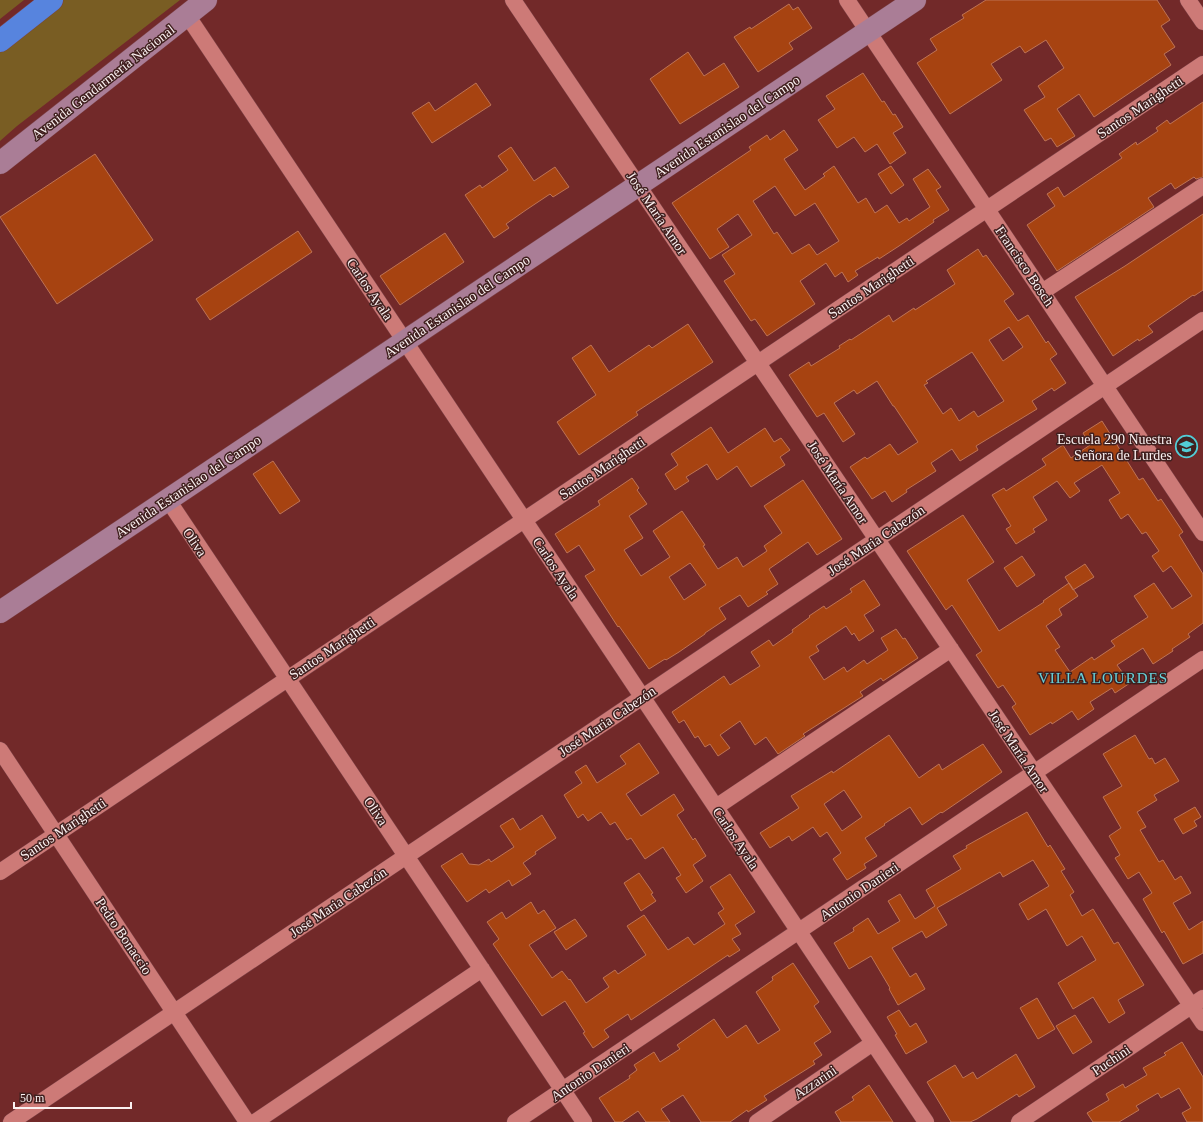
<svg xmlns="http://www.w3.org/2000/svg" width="1203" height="1122" viewBox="0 0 1203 1122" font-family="'Times New Roman',serif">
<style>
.green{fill:#795d23}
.building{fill:#a74311;stroke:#be7355;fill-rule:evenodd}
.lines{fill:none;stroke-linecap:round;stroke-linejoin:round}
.street-casing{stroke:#7b4146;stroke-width:17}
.secondary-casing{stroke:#7b4146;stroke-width:23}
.highway-casing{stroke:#7b4146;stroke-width:23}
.street{stroke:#cd7a77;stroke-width:16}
.secondary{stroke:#aa7d96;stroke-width:22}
.highway{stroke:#5784de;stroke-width:22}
.labels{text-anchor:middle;stroke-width:3;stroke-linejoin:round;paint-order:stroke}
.street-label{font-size:14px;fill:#fbf1f1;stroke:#41201f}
.poi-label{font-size:14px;fill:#fbf1f1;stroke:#41201f;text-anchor:end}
.neighbourhood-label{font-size:15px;letter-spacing:1px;fill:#66d2db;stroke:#41201f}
</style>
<rect width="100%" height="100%" fill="#722929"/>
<path class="green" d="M0,0h24l-24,19z
M63,0h117l-163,126 -17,15v-96z"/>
<path class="building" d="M986,0h171l13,20 -9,6 14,21 -11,7 7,11 -77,52 -15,-23 -22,15 18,27 -18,11 -6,-9 -6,3 -21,-31 21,-13 -7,-11 26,-18 -18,-28 -21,13 -5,-7 -29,18 11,16 -52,34 -33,-51 20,-13 -7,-11 34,-21 -2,-3z
M789,4l4,6 5,-3 14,21 -23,15 4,6 -35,23 -24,-35 16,-10 1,2z
M688,52l16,24 20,-13 15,24 -59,37 -30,-45z
M863,73l19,29 2,-1 9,14 2,-1 8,13 -10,6 13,20 -16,11 -13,-20 -12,8 -11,-15 -17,11 -19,-28 17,-11 -9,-13z
M476,83l15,22 -59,38 -20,-30 17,-11 6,9z
M1203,102v75l-7,2 -2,-2 -19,12 -4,-6 -23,15 6,9 -97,64 -30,-46 28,-19 -8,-12 11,-7 6,10 58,-39 -3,-4 17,-12 1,3 21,-14 -2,-3 11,-8 3,4z
M784,130l14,20 -14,9 21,31 20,-14 -2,-2 11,-8 24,37 8,-5 9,15 12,-8 12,18 8,-5 2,3 21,-14 -17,-28 15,-10 13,18 -5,3 13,20 -16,10 1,2 -35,24 -20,13 -1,-2 -23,14 3,4 -10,7 -6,-10 -7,5 -9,-14 -26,18 15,23 -48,32 -12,-17 -4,2 -27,-40 11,-7 -13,-19 30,-20 -14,-21 -21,15 12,18 -19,12 -38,-56 79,-53 -2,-3 18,-12 3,5zM775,186l20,30 20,-13 24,38 -22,14 -8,-11 -17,10 -15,-22 -3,2 -21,-33z
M511,147l23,34 21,-14 14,20 -16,10 -3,-3 -24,16 -20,14 3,4 -15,10 -29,-43 15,-10 2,3 26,-18 -10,-14z
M95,154l58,86 -96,64 -57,-87z
M891,166l13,19 -13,9 -13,-20z
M1203,214v76l-9,6 -1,-1 -45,31 5,6 -14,9 -1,-2 -25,17 -38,-59 50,-31z
M298,231l14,21 -102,68 -14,-21z
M445,233l19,29 -64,43 -20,-29z
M978,249l5,8 3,-2 28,39 -10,7 14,20 10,-6 18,28 2,-2 9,13 -7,5 16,24 -12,8 -2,-3 -20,13 5,8 -61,37 2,4 -18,11 -8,-12 -21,14 5,8 -30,19 1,2 -15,10 -7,-11 -13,8 -22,-32 15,-10 2,2 23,-15 8,11 20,-13 -24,-36h-1l-16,-25 -20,13 -3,-4 -20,13 21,31 -12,8 -19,-29 -7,4 -28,-42 20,-13 2,4 29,-18 -1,-2 11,-7 1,1 38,-25 4,7 21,-14 1,2 40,-26 -8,-14zM1009,327l14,20 -20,14 -14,-21zM972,352l32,49 -26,16 -4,-6 -15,10 -8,-13 -8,6 -19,-29 4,-2 -2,-2z
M688,324l25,38 -77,50 2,3 -59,40 -22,-33 39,-27 -24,-37 19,-13 18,27 40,-27 3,3z
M1102,421l37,59 4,-2 15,23 3,-2 22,33 -4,3 24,39v49l-15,11 2,3 -18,12 1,2 -20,13 -10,-16 -26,17 13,18 -15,10 -3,-5 -22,14 4,7 -16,11 -6,-9 -20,13 -1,-2 -21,13 -18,-28 4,-3 -13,-19 -5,3 -22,-33 6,-4 -30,-46 -6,5 -39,-59 56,-36 31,47 -27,18 32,51 45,-29 -1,-1 26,-18 9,13 -19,13 3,6 -16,11 14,21 -5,3 15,22 22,-15 2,3 21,-14 -4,-5 37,-24 -14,-21 20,-13 18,26 20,-13 -21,-30 -8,6 -11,-16 7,-5 -13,-19 -4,2 -14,-20 -7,5 -12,-19 11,-7 -18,-28 -28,18 6,8 -10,7 -13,-17 -24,16 14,23 -14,9 2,3 -19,12 -10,-15 5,-3 -19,-31 12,-7 2,3 40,-26 -4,-6 21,-14 8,13 19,-13 -7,-12z
M711,427l17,26 37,-25 9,14 7,-4 9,12 -10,7 5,8 -34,22 -14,-21 -20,14 -10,-16 -21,13 3,4 -14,9 -10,-16 13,-9 -7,-11z
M273,461l27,40 -20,13 -27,-40z
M632,478l7,10 -2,2 10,14 -18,12 14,22 -19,12 17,26 29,-19 -17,-26 29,-20 23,34 -2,1 15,23 19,-12 6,10 24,-16 -3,-5 18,-13 -18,-27 39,-26 39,59 -25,16 -9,-13 -39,27 9,15 -12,8 2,2 -20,13 -8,-12 -21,13 7,11 -21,14v1l-26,18 -13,8 -1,-1 -16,10 -30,-43 -1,1 -33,-51 10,-6 -16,-25 -12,8 -12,-19 45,-29 -2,-4zM690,563l1,1 15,21 -22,15 -15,-23z
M1022,556l13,19 -18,12 -13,-19z
M1085,564l9,13 -21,13 -8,-13z
M864,580l16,25 -16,10 10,16 -15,10 -5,-8 -2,2 -6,-9 -30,20 3,5 -10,6 15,23 20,-13 3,5 17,-12 3,4 21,-14 -7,-12 15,-9 7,10 2,-1 13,20 -35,23 -2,-3 -21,14 3,4 -60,38 2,2 -27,18 -12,-17 -11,8 -15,-24 -20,14 10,13 -12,8 -8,-12 -5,3 -7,-11 -3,2 -11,-18 -5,3 -7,-11 52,-36 6,9 30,-19 -9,-14 18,-12 4,6 20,-14 -1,-2 18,-13 -1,-1 15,-10 2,3 26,-17 -2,-3z
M889,735l30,43 20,-14 3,6 41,-26 19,28 -60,41 -1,-1 -19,13 -12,-18 -26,17 1,1 -20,13 12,18 -13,8 2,4 -19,12 -14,-21 8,-6 -14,-21 -7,5 -7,-10 -21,14 -3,-5 -19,12 -10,-15 39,-25 -8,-12 41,-25 1,2zM844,790l18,27 -20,14 -18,-27z
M1135,735l14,24 3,-1 3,6 10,-6 14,23 -25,14 3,5 -20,12 9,15 -6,3 19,32 4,-2 12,20 6,-4 10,17 -18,10 16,27 14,-9v32l-20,11 -19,-33 -2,2 -19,-34 9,-6 -13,-21 -11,7 -13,-21 5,-3 -11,-19 12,-8 -18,-31 19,-11 -19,-32z
M639,743l20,30 -33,21 15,22 33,-22 10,16 -7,5 16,25 2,-2 11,18 -13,9 10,16 -17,12 -10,-15 5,-3 -18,-28 -18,12 -14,-21 -4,2 -12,-18 -5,3 -9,-13 -13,9 -5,-7 -5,4 -14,-23 18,-12 -7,-11 11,-7 11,18 29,-19 -6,-8z
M1195,807l6,10 -7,4 3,5 -14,8 -9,-15z
M1027,812l21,35 2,-2 15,24 -4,2 13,21 -4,3 12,21 11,-7 21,35 4,-2 26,43 -26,15 7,13 -16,10 -16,-26 -20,12 -15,-26 38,-23 -14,-24 -15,10 -21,-37 -18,11 -9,-16 30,-18 -16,-26 -30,17 -3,-5 -63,36 10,17 -21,13 -4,-7 -30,17 18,29 6,-4 9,16 -27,16 -9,-16 1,-1 -19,-32 -22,13 -15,-26 20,-12 -1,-3 15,-10 10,16 22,-13 -12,-20 12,-7 15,25 20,-13 -9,-16 35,-21 -8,-13 14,-8 -1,-2z
M542,815l14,23 -21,14 1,2 -13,9 8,11 -19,12 -3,-6 -20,13 -3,-4 -19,13 -26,-36 21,-13 7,11 10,1 10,-6 2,3 23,-15 -14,-21 13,-8 7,12z
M639,873l14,20 -2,1 5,7 -15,10 -17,-28z
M730,874l25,38 -20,13 6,9 -9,5 8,11 -11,7 -1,-2 -97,65 -3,-6 -24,16 5,7 -16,11 -10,-15 2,-1 -20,-31 -23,15 -49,-72 6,-5 -12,-17 15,-10 4,7 25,-17 7,12 6,-4 12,18 -27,17 23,33 10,-7 7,9 1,-1 16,24 23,-16 -6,-9 12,-8 3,4 28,-19 -19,-29 17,-11 24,35 20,-13 6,8 31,-21 -7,-11 6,-4 -14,-22z
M575,919l12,17 -21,14 -12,-18z
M793,963l26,39 -5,4 17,26 -17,11 8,12 -9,6 2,3 -51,32 3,4 -19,12 -1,-2 -17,12h-29l-18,-27 -22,14 9,13h-24l-8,-11 -16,11h-7l-16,-24 31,-20 -1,-2 8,-6 -3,-5 20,-13 6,10 20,-13 -3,-4 37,-26 13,19 19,-13 12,19 22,-14 -24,-38 17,-12 -1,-3z
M1037,998l18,31 -17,10 -18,-31z
M899,1010l11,17 6,-4 11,19 -21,12 -11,-19 2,-1 -10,-17z
M1075,1015l17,27 -19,12 -17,-28z
M1182,1042l21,35v45h-16l-5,-9 9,-5 -12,-20 -18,10 -3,-5 -22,13 3,4 -20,12h-26l-6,-9 22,-13 -3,-6 17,-10 2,4 22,-13 -4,-7 23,-13 -2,-2z
M1016,1054l19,33 -16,10 -2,-3 -40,25 -7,3h-19l-24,-40 28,-17 8,13 10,-6 4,7z
M869,1085l24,37h-52l-6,-10 19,-12 -2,-3z"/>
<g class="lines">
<defs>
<path id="street" d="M513,0l690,1023
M847,0l356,533
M1188,0l15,22
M187,15l739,1107
M1042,292l161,-106
M168,500l416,622
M0,750l247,372
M716,807l235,-158
M0,872l1203,-808
M11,1122l1192,-802
M255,1122l227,-153
M515,1122l688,-463
M757,1122l116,-79
M1019,1122l184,-124"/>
<path id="secondary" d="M0,163l206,-163
M0,612l915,-612"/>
<path id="highway" d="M0,41l52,-41"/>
</defs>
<use href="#street" class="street-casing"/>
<use href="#secondary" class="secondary-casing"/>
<use href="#highway" class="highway-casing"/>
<use href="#street" class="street"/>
<use href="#secondary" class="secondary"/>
<use href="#highway" class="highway"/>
</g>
<defs>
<symbol id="school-ring" viewBox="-11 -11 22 22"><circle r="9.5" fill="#41201f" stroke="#52ccd6" stroke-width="1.5"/><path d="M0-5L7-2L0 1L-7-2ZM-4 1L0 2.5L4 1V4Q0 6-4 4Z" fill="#52ccd6"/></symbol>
</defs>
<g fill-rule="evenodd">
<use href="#school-ring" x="1174" y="434" width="25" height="25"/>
</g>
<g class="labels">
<g class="street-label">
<text transform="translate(103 82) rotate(-38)" y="5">Avenida Gendarmería Nacional</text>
<text transform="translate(1140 107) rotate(-34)" y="5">Santos Marighetti</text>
<text transform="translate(727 126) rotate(-34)" y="5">Avenida Estanislao del Campo</text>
<text transform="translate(657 213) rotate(56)" y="5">José María Amor</text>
<text transform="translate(1025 266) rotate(56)" y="5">Francisco Bosch</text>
<text transform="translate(871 287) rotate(-34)" y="5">Santos Marighetti</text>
<text transform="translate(370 289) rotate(56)" y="5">Carlos Ayala</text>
<text transform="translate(457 306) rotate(-34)" y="5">Avenida Estanislao del Campo</text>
<text transform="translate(602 468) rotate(-34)" y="5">Santos Marighetti</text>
<text transform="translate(838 482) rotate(56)" y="5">José María Amor</text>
<text transform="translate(188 486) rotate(-34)" y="5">Avenida Estanislao del Campo</text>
<text transform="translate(876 540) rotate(-34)" y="5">José Maria Cabezón</text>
<text transform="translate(195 542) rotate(56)" y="5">Oliva</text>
<text transform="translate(556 568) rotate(56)" y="5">Carlos Ayala</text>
<text transform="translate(332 648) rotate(-34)" y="5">Santos Marighetti</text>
<text transform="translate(607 721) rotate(-34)" y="5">José Maria Cabezón</text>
<text transform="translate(1019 751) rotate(56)" y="5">José María Amor</text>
<text transform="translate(376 811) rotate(56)" y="5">Oliva</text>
<text transform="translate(63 829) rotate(-34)" y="5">Santos Marighetti</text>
<text transform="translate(736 838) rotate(56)" y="5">Carlos Ayala</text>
<text transform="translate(859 891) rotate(-34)" y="5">Antonio Danieri</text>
<text transform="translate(338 902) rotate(-34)" y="5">José Maria Cabezón</text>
<text transform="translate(124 936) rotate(56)" y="5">Pedro Bonaccio</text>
<text transform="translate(1111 1060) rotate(-34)" y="5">Puchini</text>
<text transform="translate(590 1072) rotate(-34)" y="5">Antonio Danieri</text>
<text transform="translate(815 1082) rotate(-34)" y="5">Azzarini</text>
</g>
<g class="poi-label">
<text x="1172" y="444">Escuela 290 Nuestra<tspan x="1172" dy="16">Señora de Lurdes</tspan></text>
</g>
<g class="neighbourhood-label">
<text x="1103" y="683">VILLA LOURDES</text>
</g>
</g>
<path d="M14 1102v6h117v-6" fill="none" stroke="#fbf1f1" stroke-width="2"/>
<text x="20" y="1102" font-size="12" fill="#fbf1f1" stroke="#41201f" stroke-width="3" paint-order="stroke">50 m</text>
</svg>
